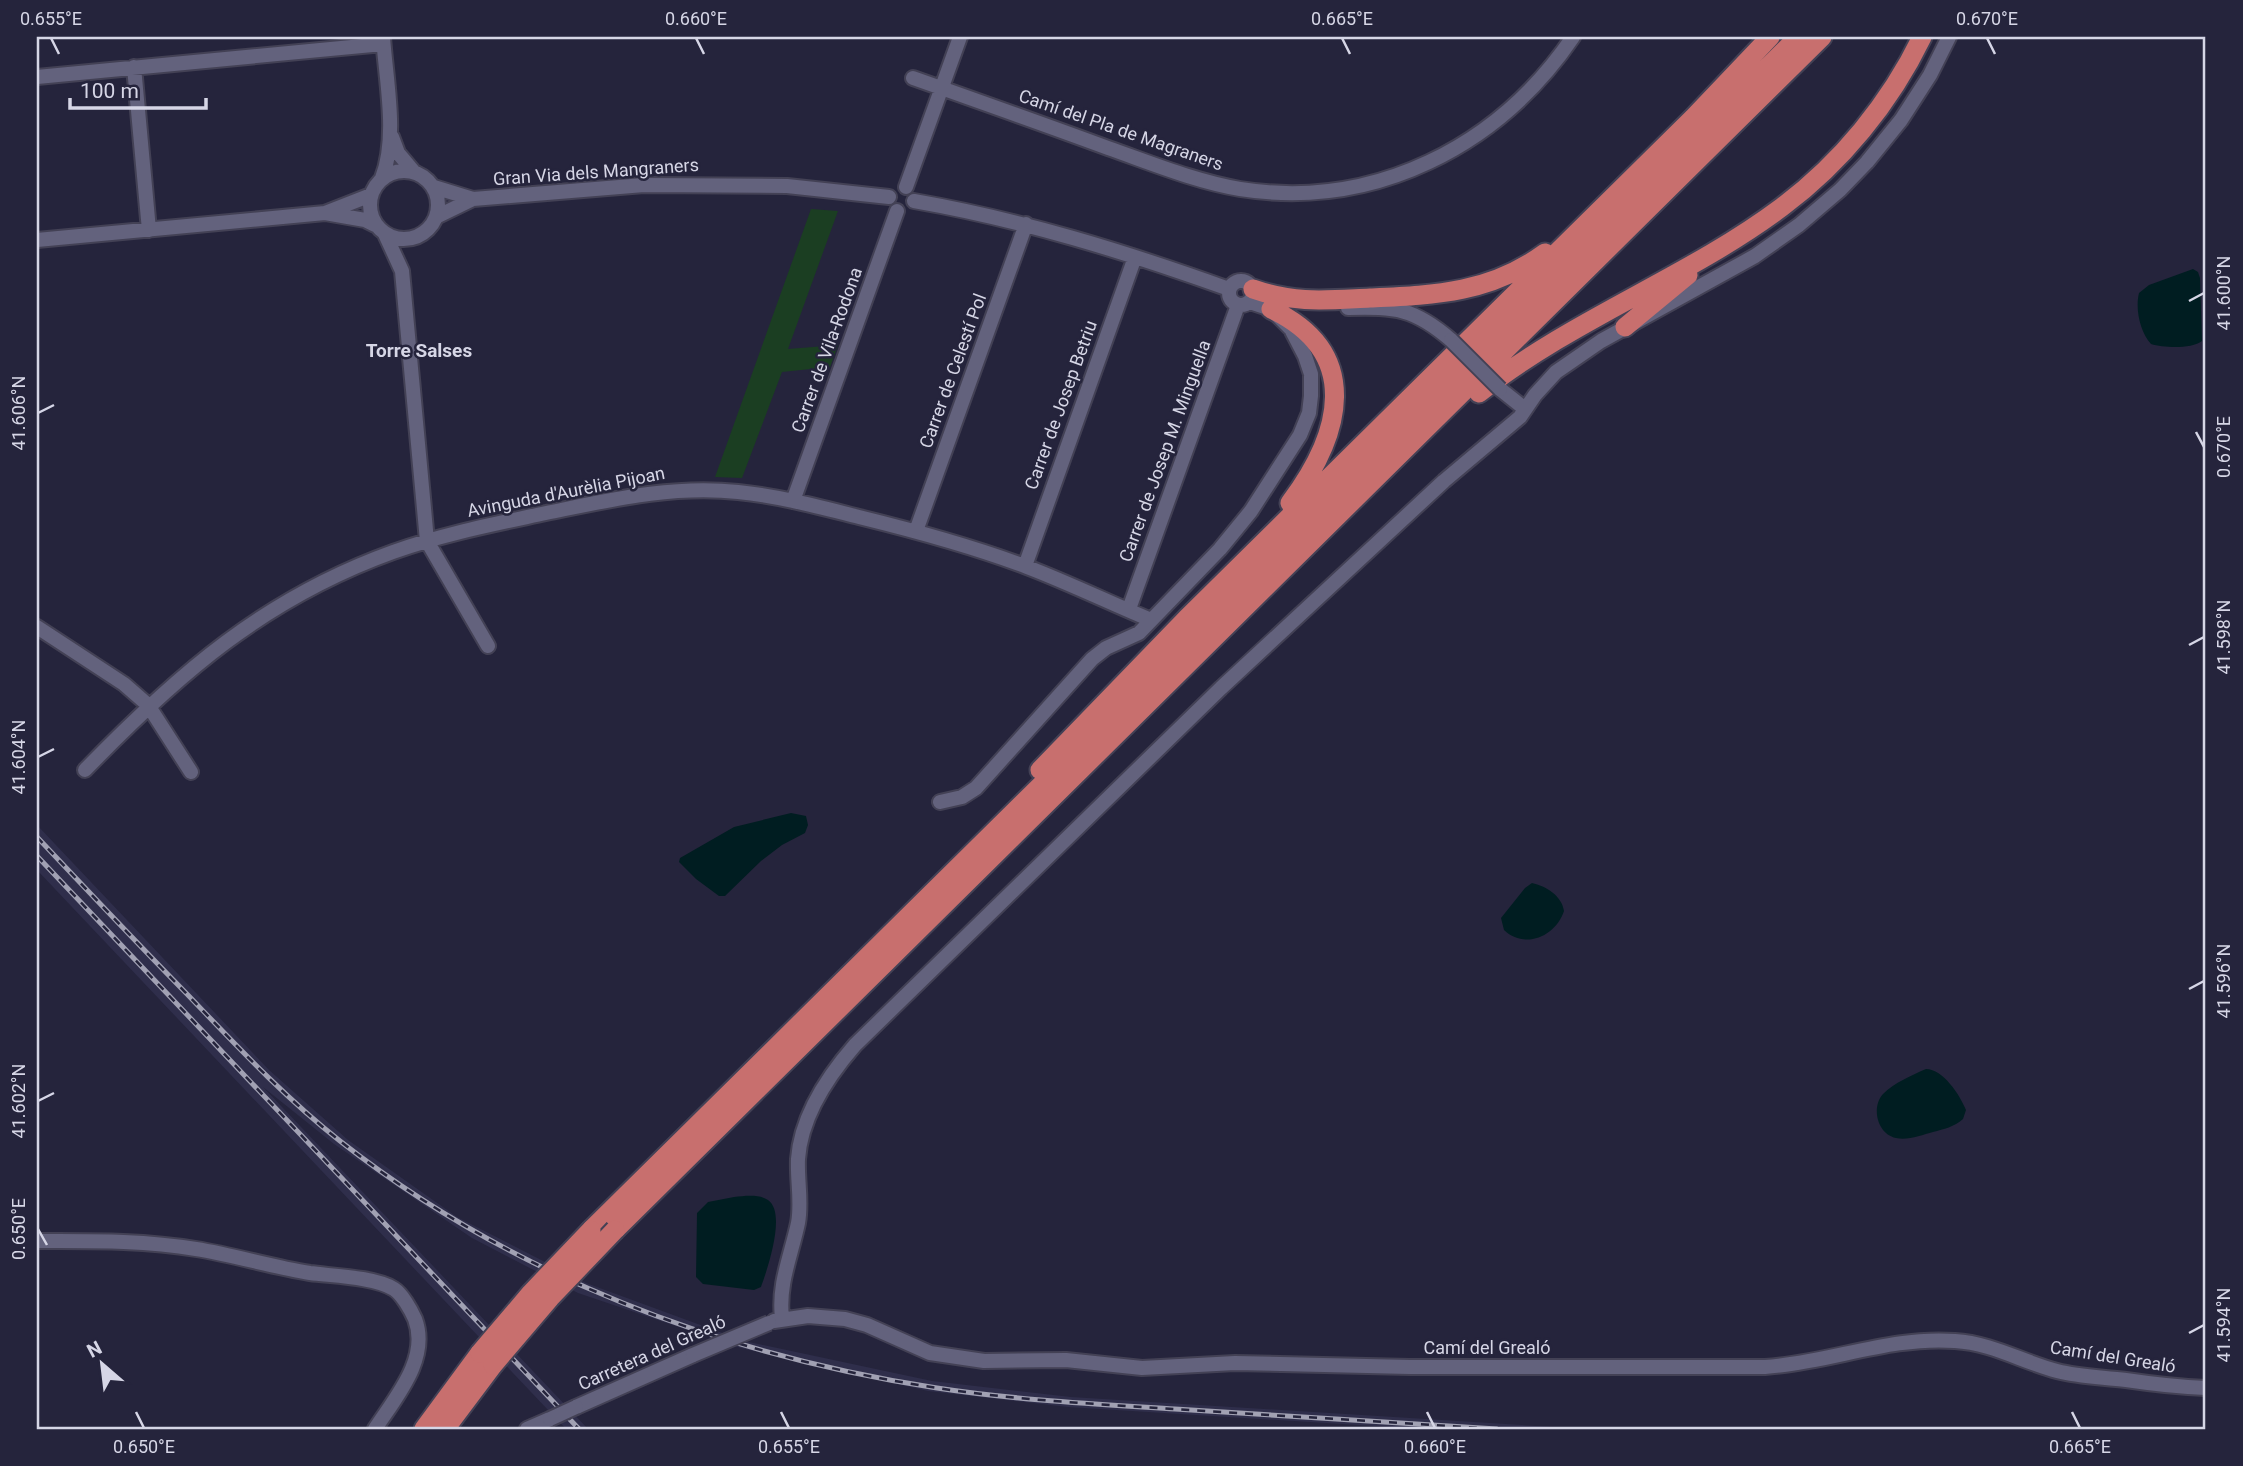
<svg xmlns="http://www.w3.org/2000/svg" width="2243" height="1466" viewBox="0 0 2243 1466" font-family="Roboto,sans-serif">
<style>
.built{fill:#2f2e4b}
.green{fill:#1b3e22}
.water{fill:#001d21}
.lines{fill:none;stroke-linecap:round;stroke-linejoin:round}
.minor-casing{stroke:#434155;stroke-width:18}
.highway-casing{stroke:#434155;stroke-width:23}
.minor{stroke:#63627d;stroke-width:14}
.highway{stroke:#c86f6e;stroke-width:19}
.rail-casing{stroke:#a1a1b3;stroke-width:5}
.rail{stroke:#25243c;stroke-width:2.5;stroke-dasharray:8;stroke-linecap:butt}
.minor-bridge-casing{stroke:#434155;stroke-width:18;stroke-linecap:butt}
.highway-bridge-casing{stroke:#434155;stroke-width:23;stroke-linecap:butt}
.minor-bridge{stroke:#63627d;stroke-width:14}
.highway-bridge{stroke:#c86f6e;stroke-width:19}
.ticks{fill:none;stroke:#d6d6e6;stroke-width:2.5}
.labels{text-anchor:middle;stroke-width:5;stroke-linejoin:round;paint-order:stroke}
.street-label{font-size:18px;fill:#d6d6e6;stroke:#25243c}
.neighbourhood-label{font-size:19px;font-weight:bold;fill:#d6d6e6;stroke:#25243c}
.neatline{fill:none;stroke:#d6d6e6;stroke-width:2.5}
.ticks-label{font-size:18px;text-anchor:middle;fill:#d6d6e6}
</style>
<rect width="100%" height="100%" fill="#25243c"/>
<path class="built" d="M37,825l232,245 79,70 109,77 129,66 158,58 188,40 139,16 515,32h-163l-355,-22 -140,-16 -187,-43 -163,-55 -106,-55 -138,-94 -71,-57 325,342h-22l-529,-559z"/>
<path class="green" d="M811,209l27,2 -50,138 50,-4 -8,22 -48,5 -40,106 -27,-1z"/>
<path class="water" d="M2193,269l5,3 2,6 2,63c-10,8 -38,7 -51,3 -11,-12 -16,-35 -12,-51l10,-8z
M791,813l15,3 2,9 -3,8 -23,12 -21,16 -36,35h-6l-23,-17 -17,-17 1,-4 54,-31z
M1532,883c14,3 30,13 32,28 -8,25 -39,39 -60,19l-3,-12 24,-30z
M1926,1069c17,0 34,26 40,41l-3,9c-9,8 -19,10 -30,13 -11,3 -26,9 -37,6 -19,-4 -25,-31 -13,-44 11,-11 29,-19 43,-25z
M734,1197c11,-1 25,-3 34,3 19,13 -1,70 -7,87l-7,3 -51,-6 -7,-7 1,-64 11,-11z"/>
<g class="lines">
<defs>
<path id="minor" d="M134,67l15,163
M37,77l346,-33
M913,78c65,23 130,46 195,70 43,15 86,33 132,41 134,21 258,-42 333,-152
M392,137l6,16 16,19
M370 205a34 34 0 1 1 68 0a34 34 0 1 1-68 0Z
M382,178c16,-41 4,-97 1,-141
M434,187l39,12
M906,187l54,-150
M914,201c109,19 212,51 315,88
M325,213l46,-18
M436,217l37,-18 171,-14 143,1 102,11
M385,234l17,37 25,270 61,105
M37,240l288,-27 40,7 10,5
M1229 293a12 12 0 1 1 24 0a12 12 0 1 1-24 0Z
M1348,308c48,-1 66,0 103,32
M1500,389l25,20
M793,501l104,-290
M916,531l110,-307
M1025,566l110,-309
M1129,609l109,-304
M37,627l87,57 24,21 43,67
M85,770c93,-96 180,-172 308,-218 50,-18 102,-28 153,-39 64,-13 126,-28 192,-21 41,4 81,15 121,25 57,14 113,29 168,50 42,16 83,36 124,53
M940,802l22,-5 14,-9 116,-129 14,-11 33,-15 81,-84 31,-38 49,-76 9,-22 2,-17v-22l-6,-18 -14,-27 -20,-20 -21,-7
M37,1241c53,0 106,-1 159,8 38,6 76,18 114,24 23,3 65,4 84,16 8,5 17,21 21,30 15,40 -20,79 -40,110
M782,1318c-4,-34 9,-62 16,-95 4,-21 -1,-42 0,-64 3,-42 30,-83 57,-114l366,-357 223,-207 76,-64 15,-22 21,-23 45,-31 154,-85 44,-31 41,-35 27,-28 34,-42 29,-45 19,-38
M774,1321l34,-5 37,3 22,6 63,28 54,8 82,-1 76,8 93,-5 175,4h355c64,-4 125,-31 190,-26 36,2 68,21 102,30 23,6 46,6 69,9 27,4 53,7 80,8
M576,1407l117,-52
M527,1429l23,-10"/>
<path id="highway" d="M1253,289c43,15 74,11 117,9 66,-3 120,-5 175,-45
M1271,309c93,44 70,126 19,194
M1625,327l63,-52
M1479,393c95,-75 208,-115 303,-186 59,-44 108,-104 140,-170
M1040,770l146,-151 507,-501 77,-81
M591,1230l1207,-1193
M615,1230l1207,-1193
M424,1429l56,-76
M445,1429l48,-64"/>
</defs>
<use href="#minor" class="minor-casing"/>
<use href="#highway" class="highway-casing"/>
<use href="#minor" class="minor"/>
<use href="#highway" class="highway"/>
<defs>
<path id="rail" d="M37,837c49,52 98,104 148,155 50,52 98,104 155,149 172,135 382,214 597,247 78,12 159,16 238,21 107,7 215,13 322,20
M37,856l542,573"/>
</defs>
<use href="#rail" class="rail-casing"/>
<use href="#rail" class="rail"/>
<defs>
<path id="minor-bridge" d="M1451,340l49,49
M693,1355l76,-32
M550,1419l26,-12"/>
<path id="highway-bridge" d="M480,1353l51,-60 60,-63
M493,1365l57,-67 65,-68"/>
</defs>
<use href="#minor-bridge" class="minor-bridge-casing"/>
<use href="#highway-bridge" class="highway-bridge-casing"/>
<use href="#minor-bridge" class="minor-bridge"/>
<use href="#highway-bridge" class="highway-bridge"/>
</g>
<path class="ticks" d="M51,38l8,16M696,38l8,16M1342,38l8,16M1987,38l8,16M2189,301l15,-8M38,413l16,-8M2196,432l8,15M2189,645l15,-8M38,757l16,-8M2189,989l15,-8M38,1101l16,-8M38,1229l9,16M2189,1333l15,-8M136,1412l8,16M781,1412l8,16M1427,1412l8,16M2072,1412l8,16"/>
<g class="labels">
<g class="street-label">
<text transform="translate(1121 130) rotate(19)" y="6">Camí del Pla de Magraners</text>
<text transform="translate(596 172) rotate(-4)" y="6">Gran Via dels Mangraners</text>
<text transform="translate(827 350) rotate(-70)" y="6">Carrer de Vila-Rodona</text>
<text transform="translate(953 371) rotate(-70)" y="6">Carrer de Celestí Pol</text>
<text transform="translate(1061 405) rotate(-70)" y="6">Carrer de Josep Betriu</text>
<text transform="translate(1165 451) rotate(-70)" y="6">Carrer de Josep M. Minguella</text>
<text transform="translate(566 492) rotate(-11)" y="6">Avinguda d'Aurèlia Pijoan</text>
<text x="1487" y="1354">Camí del Grealó</text>
<text transform="translate(652 1353) rotate(-24)" y="6">Carretera del Grealó</text>
<text transform="translate(2113 1357) rotate(9)" y="6">Camí del Grealó</text>
</g>
<g class="neighbourhood-label">
<text x="419" y="357">Torre Salses</text>
</g>
</g>
<rect width="2243" height="1466" fill="none" stroke="#25243c" stroke-width="77"/>
<g transform="translate(102 1364) rotate(332)" stroke="#25243c" stroke-width="5" paint-order="stroke">
<path d="M0-5L12 26L0 18L-12 26Z" fill="#d6d6e6"/>
<text y="-10" font-size="19" font-weight="bold" text-anchor="middle" fill="#d6d6e6">N</text>
</g>
<path d="M70 98v10h136v-10" fill="none" stroke="#d6d6e6" stroke-width="3.5"/>
<text x="80" y="98" font-size="21" fill="#d6d6e6" stroke="#25243c" stroke-width="5" paint-order="stroke">100 m</text>
<rect x="38" y="38" width="2166" height="1390" class="neatline"/>
<g class="ticks-label">
<text x="51" y="25">0.655°E</text>
<text x="696" y="25">0.660°E</text>
<text x="1342" y="25">0.665°E</text>
<text x="1987" y="25">0.670°E</text>
<text transform="translate(2224 293) rotate(-90)" y="6">41.600°N</text>
<text transform="translate(19 413) rotate(-90)" y="6">41.606°N</text>
<text transform="translate(2224 447) rotate(-90)" y="6">0.670°E</text>
<text transform="translate(2224 637) rotate(-90)" y="6">41.598°N</text>
<text transform="translate(19 757) rotate(-90)" y="6">41.604°N</text>
<text transform="translate(2224 981) rotate(-90)" y="6">41.596°N</text>
<text transform="translate(19 1101) rotate(-90)" y="6">41.602°N</text>
<text transform="translate(19 1229) rotate(-90)" y="6">0.650°E</text>
<text transform="translate(2224 1325) rotate(-90)" y="6">41.594°N</text>
<text x="144" y="1453">0.650°E</text>
<text x="789" y="1453">0.655°E</text>
<text x="1435" y="1453">0.660°E</text>
<text x="2080" y="1453">0.665°E</text>
</g>
</svg>
